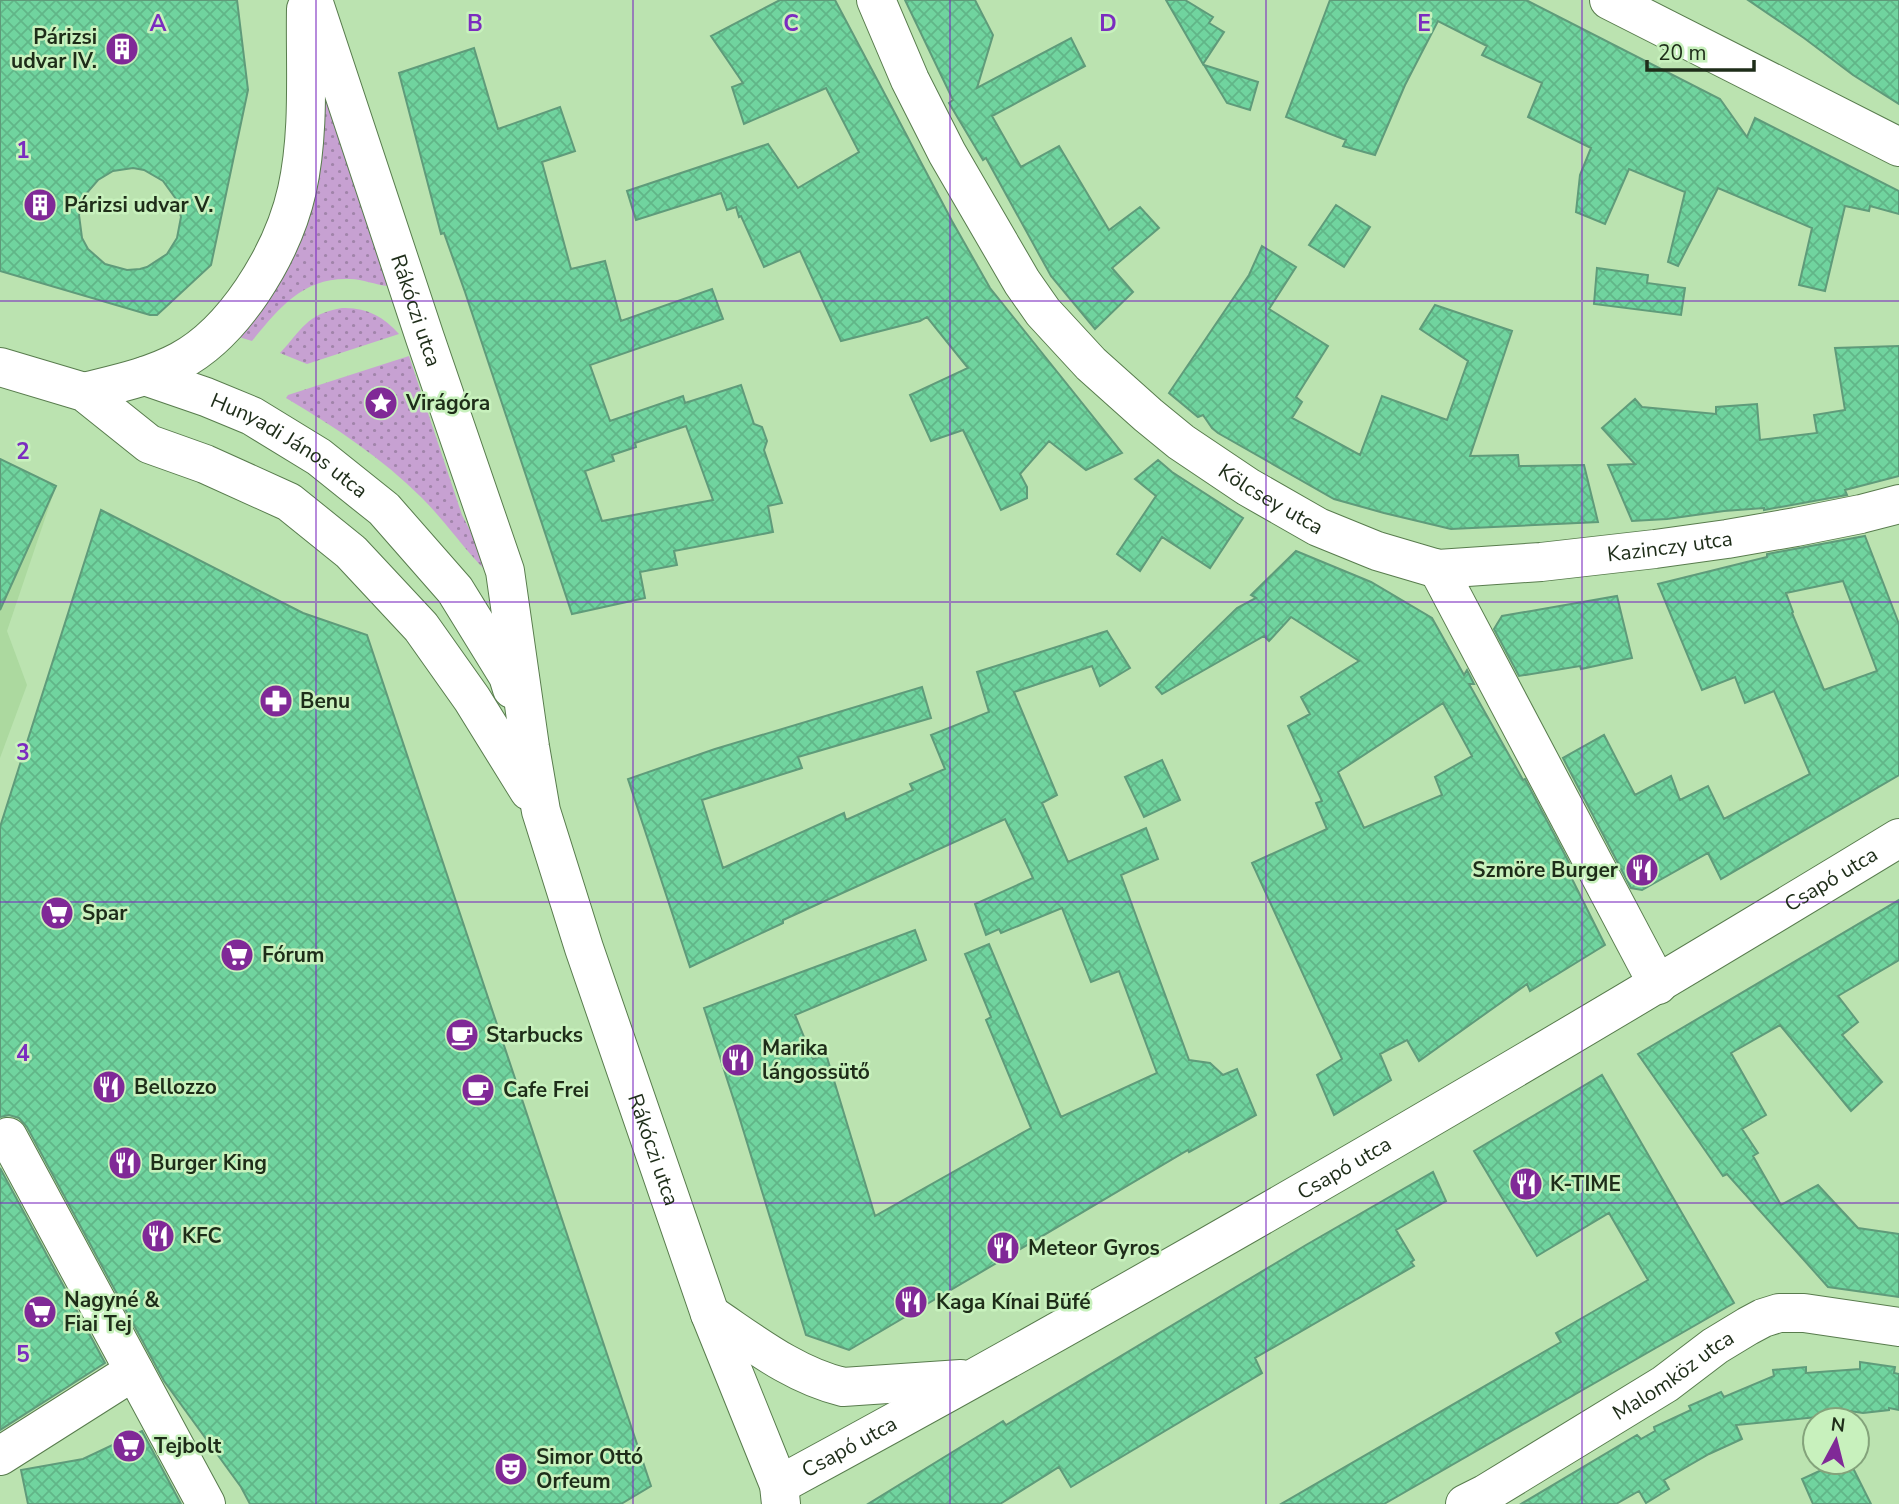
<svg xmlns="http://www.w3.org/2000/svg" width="1899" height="1504" viewBox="0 0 1899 1504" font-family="'Nunito Sans',sans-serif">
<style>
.built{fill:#acd99f}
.grass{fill:url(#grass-dots)}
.building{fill:url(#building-cross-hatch);stroke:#5f9b7a;stroke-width:2;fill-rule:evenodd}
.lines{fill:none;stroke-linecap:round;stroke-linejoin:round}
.minor-casing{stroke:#587c4d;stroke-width:40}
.minor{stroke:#fff;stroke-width:38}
.grid{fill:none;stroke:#7b2cbf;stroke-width:2;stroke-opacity:0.55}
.labels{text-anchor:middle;stroke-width:5;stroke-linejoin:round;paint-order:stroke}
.poi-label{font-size:21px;font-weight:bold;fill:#1e2d19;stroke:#c8f1bd;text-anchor:start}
.street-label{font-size:21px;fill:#1e2d19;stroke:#c8f1bd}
.grid-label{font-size:23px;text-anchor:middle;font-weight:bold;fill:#7b2cbf;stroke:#c8f1bd;stroke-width:5;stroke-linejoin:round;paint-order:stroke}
</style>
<defs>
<pattern id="grass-dots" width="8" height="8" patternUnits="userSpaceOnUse" patternTransform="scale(1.75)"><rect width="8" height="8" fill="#c7a1d2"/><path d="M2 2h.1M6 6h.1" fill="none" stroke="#a184aa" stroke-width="1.8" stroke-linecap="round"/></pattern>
<pattern id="building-cross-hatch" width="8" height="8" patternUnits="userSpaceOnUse" patternTransform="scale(1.75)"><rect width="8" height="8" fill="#70d49f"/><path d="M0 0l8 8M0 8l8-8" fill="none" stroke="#61b688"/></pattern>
</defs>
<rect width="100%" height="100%" fill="#bbe3b0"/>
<path class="built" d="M0,459l56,27 -49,145 20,54 -27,73z"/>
<path class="grass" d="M324,92l64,194c-13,-1 -25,-7 -38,-7 -47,-2 -71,29 -98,62l-13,-4z
M342,308c24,-1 41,8 57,26l-92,30 -27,-11c22,-23 26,-39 62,-45z
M409,356l53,159 25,48 -4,5c-21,-22 -39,-48 -61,-70 -40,-40 -87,-71 -136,-100l2,-3z"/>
<path class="building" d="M0,0h237l11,90 -37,175 -54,50h-7l-150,-44zM133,168l11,2 19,11 13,18 5,18 -4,21 -10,16 -20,13 -7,2 -13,1 -22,-6 -17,-15 -6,-11 -3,-23 6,-20 13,-15 15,-9z
M780,0h55l117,221 38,67 132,165 -36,17 -37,-29 -29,33 7,13v11l-26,12 -38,-80 -32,11 -21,-46 58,-27 -41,-51 -7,4 -79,20 -41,-90 -36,16 -23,-51 -2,1 -3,-10 -9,3 -6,-17 -85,27 -9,-29 141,-47 30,44 61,-36 -33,-64 -82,36 -12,-37 11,-4 -32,-47z
M905,0h70l18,35 -16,53 94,-50 14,28 -93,50 29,51 38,-21 50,84 31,-23 19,21 -47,40 21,24 -38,37 -44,-53 -65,-118 -3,2 -34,-57 4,-3z
M1166,0h19l28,17 -4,6 15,9 -21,32z
M1330,0h196l194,99 27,38 8,-19 144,73v23l-29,-8 -1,5 -24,-5 -20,85 -26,-6 13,-57 -94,-40 -40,78 -10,-4 17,-70 -56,-23 -24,55 -29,-12 4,-37 11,-27 -63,-31 14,-34 -60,-28 5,-9 -49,-25 -33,64 -30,70 -32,-9 3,-6 -60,-23z
M1748,0h151v104l-46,-29 -49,-37z
M474,48l24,81 62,-22 15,44 -33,11 29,107 34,-8 16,60 91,-32 11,30 -133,46 20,56 73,-25 2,7 56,-18 13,39 8,3 5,14 -3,9 18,53 -14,3 5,26 -99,19 3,14 -37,7 5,26 -73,16 -107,-322 -21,-59 -3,1 -42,-161zM686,426l27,74 -111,21 -17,-50 29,-10 -2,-6 24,-8 -1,-4z
M1204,65l54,17 -8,28 -23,-7z
M1336,205l34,22 -26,40 -35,-22z
M1262,246l34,21 -27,42 59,37 -32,51 6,5 -10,16 68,37 22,-59 65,24 21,-59 -48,-32 15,-24 77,26 -42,125 48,-1 1,11 65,-1 14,57 -147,7 -67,-16 -50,-14 -116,-66 -6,-5 -9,-13 -5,2 -29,-24 80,-118z
M1597,268l51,7 -1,8 38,5 -4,27 -87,-11z
M1899,346v130l-54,14 2,5 -83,15v-2l-40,3 -57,8 -35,2 -24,-56 27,-1 -33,-36 33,-29 7,8 74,7v-7l41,-3 3,36 57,-7 -3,-18 31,-5 -10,-62z
M0,459l56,27 -56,124z
M1158,460l14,12 71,46 -33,50 -48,-31 -22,34 -23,-17 39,-58 -21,-17z
M101,510l202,103 64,22 284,851 -30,18h-371l-9,-17 -77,-106 -137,-254 -8,-9 -10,-3 -9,2v-290z
M1865,536l34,88v151l-178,104 -13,-26 -66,37 -11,-2 -68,-130 41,-23 31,60 36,-19 9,24 28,-14 16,33 86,-45 -36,-83 -29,12 -10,-26 -33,13 -44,-106 109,-27v-3zM1843,581l34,90 -53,19 -32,-77 1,-1 -7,-19z
M1296,551l75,31 61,36 32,57 3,-5 7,14h-5l54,96 2,-1 49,93 -6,-1 37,74 -75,46 -3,-7 -108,77 -12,-21 -27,14 11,26 -57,35 -17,-40 25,-16 -90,-196 75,-34 -11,-26 6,-2 -34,-75 22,-12 -9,-17 58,-36 -68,-44 -22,24 -5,-5 -102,58 -6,-7 81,-79 19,-10 -5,-3zM1443,703l29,53 -37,21 7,18 -78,33 -26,-56z
M1617,596l15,62 -51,11 -1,-3 -61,10 -25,-47 8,-13z
M1107,631l23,37 -30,18 -8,-20 -78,26 43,103 -15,8 26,59 78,-34 12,31 -37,16 68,185 21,3 13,12 14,-6 19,46 -67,37 -1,-2 -339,200 -43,-15 -68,-222 -34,-105 211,-78 11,30 -131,55 18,44 13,-5 49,162 156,-88 -45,-108 5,-3 -26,-63 24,-10 72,173 96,-44 -38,-102 -28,11 -29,-74 -61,25 -2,-4 -13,6 -11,-31 58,-26 -28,-59 -222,101v3l-93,44 -62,-188 87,-30 207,-62 9,31 -133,39 4,11 -100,32 21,68 121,-55 2,7 67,-30 -3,-6 35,-15 -14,-34 58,-23 -12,-40z
M1162,760l18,40 -36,17 -19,-40z
M1899,900v60l-61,36 20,26 -16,13 40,47 -31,29 -71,-86 -49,28 35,62 -24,14 16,24 -5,3 28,49 37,-20 40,43 41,6v63l-71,-10 -101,-113 -4,2 -85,-122z
M1602,1075l132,228 -350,201h-103l280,-162 -5,-9 92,-53 -39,-67 -72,43 -63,-105z
M0,1168l105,195 -105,67z
M1433,1172l13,29 -50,29 18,30 -3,2 3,4 -159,92 7,15 -191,114 -12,-20 -59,37h-132l135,-83 3,4 300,-180z
M1860,1362l35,5 -1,6 5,1v36l-10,-2v2l-26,3 -27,-4 2,6 -102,10 6,14 -33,15 -45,26 5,9 -23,14 -7,-12 -23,13h-95l116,-69 4,4 14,-8 -1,-4 37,-17 -2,-4 32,-14 3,5 50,-21 -1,-6 33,-3v6l54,-4z
M142,1431l39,73h-153l-7,-34 62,-11z
M1839,1462h11l21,42h-58l-11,-25z"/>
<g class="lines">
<defs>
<g id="minor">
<path id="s1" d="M313,0l112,338 80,233 25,176 11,64 43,137 126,366 69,171 2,19"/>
<path id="s2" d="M876,0l34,80 37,73 75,129 21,30 48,52 57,51 33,27 67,45 70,40 59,24 61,18 103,-7 114,-13 72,-10 69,-12 65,-13 38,-10"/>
<path d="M1609,0l290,147"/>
<path d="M0,367l84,25 65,52 56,20 84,38 62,50 70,75 51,72 57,92"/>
<path id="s3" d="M145,376l61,21 46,19 67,41 65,52 71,81 53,86 4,13"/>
<path d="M84,392c32,-8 66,-15 96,-31 30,-16 53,-42 72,-70 20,-30 37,-65 45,-101 13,-58 8,-122 9,-181"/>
<path d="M1438,569l220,416"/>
<path d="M8,1137l198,367"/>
<path d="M710,1314c42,28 83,61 133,73l118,-8"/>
<path d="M0,1456l134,-85"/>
<path id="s4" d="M779,1485c379,-205 752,-423 1120,-647"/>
<path id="s5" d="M1465,1504l20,-10 180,-110 50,-38 33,-20 15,-8 16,-5h25l95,14"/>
</g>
</defs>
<use href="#minor" class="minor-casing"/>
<use href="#minor" class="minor"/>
</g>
<path class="grid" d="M316,0v1504M633,0v1504M950,0v1504M1266,0v1504M1582,0v1504M0,301h1899M0,602h1899M0,902h1899M0,1203h1899"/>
<defs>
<symbol id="building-disc" viewBox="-11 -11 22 22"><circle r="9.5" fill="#802997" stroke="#c8f1bd"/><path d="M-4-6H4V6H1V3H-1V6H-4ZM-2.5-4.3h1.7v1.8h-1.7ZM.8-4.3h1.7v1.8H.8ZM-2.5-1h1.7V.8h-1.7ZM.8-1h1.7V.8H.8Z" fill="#fff"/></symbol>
<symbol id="sight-disc" viewBox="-11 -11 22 22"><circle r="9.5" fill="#802997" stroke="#c8f1bd"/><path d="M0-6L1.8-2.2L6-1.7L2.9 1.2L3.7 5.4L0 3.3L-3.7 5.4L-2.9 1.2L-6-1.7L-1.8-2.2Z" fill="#fff"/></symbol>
<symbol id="pharmacy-disc" viewBox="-11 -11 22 22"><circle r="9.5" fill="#802997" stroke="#c8f1bd"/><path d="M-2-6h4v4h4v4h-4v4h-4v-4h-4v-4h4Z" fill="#fff"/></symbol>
<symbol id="restaurant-disc" viewBox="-11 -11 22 22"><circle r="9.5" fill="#802997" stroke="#c8f1bd"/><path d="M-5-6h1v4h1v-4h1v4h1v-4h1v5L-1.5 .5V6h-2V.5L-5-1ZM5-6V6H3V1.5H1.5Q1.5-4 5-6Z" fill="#fff"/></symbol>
<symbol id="supermarket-disc" viewBox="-11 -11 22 22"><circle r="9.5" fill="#802997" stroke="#c8f1bd"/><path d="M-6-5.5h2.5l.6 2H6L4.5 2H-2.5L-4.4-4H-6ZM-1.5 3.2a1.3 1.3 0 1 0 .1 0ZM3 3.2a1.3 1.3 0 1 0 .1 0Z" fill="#fff"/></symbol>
<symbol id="cafe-disc" viewBox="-11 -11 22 22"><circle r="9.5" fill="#802997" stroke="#c8f1bd"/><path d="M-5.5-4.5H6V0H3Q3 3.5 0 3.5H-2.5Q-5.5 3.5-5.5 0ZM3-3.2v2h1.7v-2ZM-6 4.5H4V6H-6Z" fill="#fff"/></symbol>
<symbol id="theatre-disc" viewBox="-11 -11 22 22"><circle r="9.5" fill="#802997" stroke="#c8f1bd"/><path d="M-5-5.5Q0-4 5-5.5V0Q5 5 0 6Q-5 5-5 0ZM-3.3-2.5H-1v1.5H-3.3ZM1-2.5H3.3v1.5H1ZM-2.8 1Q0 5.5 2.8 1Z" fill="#fff"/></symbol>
</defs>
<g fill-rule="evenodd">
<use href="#building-disc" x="103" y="30" width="38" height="38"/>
<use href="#building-disc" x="21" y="186" width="38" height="38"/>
<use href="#sight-disc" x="362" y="384" width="38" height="38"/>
<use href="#pharmacy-disc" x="257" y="682" width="38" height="38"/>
<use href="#restaurant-disc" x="1623" y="851" width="38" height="38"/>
<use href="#supermarket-disc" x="38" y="894" width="38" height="38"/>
<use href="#supermarket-disc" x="218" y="936" width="38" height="38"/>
<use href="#cafe-disc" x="443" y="1016" width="38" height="38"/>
<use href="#restaurant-disc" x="719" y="1041" width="38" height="38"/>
<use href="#restaurant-disc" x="90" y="1068" width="38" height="38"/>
<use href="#cafe-disc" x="459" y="1071" width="38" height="38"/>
<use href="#restaurant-disc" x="106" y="1144" width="38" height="38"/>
<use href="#restaurant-disc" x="1507" y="1165" width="38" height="38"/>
<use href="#restaurant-disc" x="139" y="1217" width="38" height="38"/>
<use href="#restaurant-disc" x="984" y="1229" width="38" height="38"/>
<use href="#restaurant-disc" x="892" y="1283" width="38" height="38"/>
<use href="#supermarket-disc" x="21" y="1293" width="38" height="38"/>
<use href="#supermarket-disc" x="110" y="1427" width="38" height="38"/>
<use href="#theatre-disc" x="492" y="1450" width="38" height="38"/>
</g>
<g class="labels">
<g class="poi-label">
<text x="97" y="44" text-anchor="end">Párizsi<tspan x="97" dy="24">udvar IV.</tspan></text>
<text x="64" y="212">Párizsi udvar V.</text>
<text x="406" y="410">Virágóra</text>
<text x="300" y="708">Benu</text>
<text x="1618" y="877" text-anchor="end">Szmöre Burger</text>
<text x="82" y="920">Spar</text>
<text x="262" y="962">Fórum</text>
<text x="486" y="1042">Starbucks</text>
<text x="762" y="1055">Marika<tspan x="762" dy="24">lángossütő</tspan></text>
<text x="134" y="1094">Bellozzo</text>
<text x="503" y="1097">Cafe Frei</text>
<text x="150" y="1170">Burger King</text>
<text x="1550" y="1191">K-TIME</text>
<text x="182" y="1243">KFC</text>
<text x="1028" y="1255">Meteor Gyros</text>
<text x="64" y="1307">Nagyné &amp;<tspan x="64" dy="24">Fiai Tej</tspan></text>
<text x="936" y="1309">Kaga Kínai Büfé</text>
<text x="154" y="1453">Tejbolt</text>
<text x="536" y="1464">Simor Ottó<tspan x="536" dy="24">Orfeum</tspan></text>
</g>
<g class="street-label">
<text dy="7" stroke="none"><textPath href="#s1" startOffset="327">Rákóczi utca</textPath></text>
<text dy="7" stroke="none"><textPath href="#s3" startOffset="161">Hunyadi János utca</textPath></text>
<text dy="7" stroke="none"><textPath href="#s2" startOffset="651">Kölcsey utca</textPath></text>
<text dy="7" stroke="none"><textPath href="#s2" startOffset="1066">Kazinczy utca</textPath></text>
<text dy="7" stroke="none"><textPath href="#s4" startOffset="1214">Csapó utca</textPath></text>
<text dy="7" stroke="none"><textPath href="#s1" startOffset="1202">Rákóczi utca</textPath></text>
<text dy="7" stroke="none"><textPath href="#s4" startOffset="648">Csapó utca</textPath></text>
<text dy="7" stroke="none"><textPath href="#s5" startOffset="245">Malomköz utca</textPath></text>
<text dy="7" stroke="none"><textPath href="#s4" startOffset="80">Csapó utca</textPath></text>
</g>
</g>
<g class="grid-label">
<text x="158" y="31">A</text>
<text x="475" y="31">B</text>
<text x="791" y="31">C</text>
<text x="1108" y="31">D</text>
<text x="1424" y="31">E</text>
<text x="23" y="158">1</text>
<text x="23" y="459">2</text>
<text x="23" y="760">3</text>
<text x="23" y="1061">4</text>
<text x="23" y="1362">5</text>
</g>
<g transform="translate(1836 1441) rotate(7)"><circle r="33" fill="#c8f1bd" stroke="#84a37b" stroke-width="2"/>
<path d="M0-5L12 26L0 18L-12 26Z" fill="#802997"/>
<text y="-10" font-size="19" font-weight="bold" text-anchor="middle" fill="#1e2d19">N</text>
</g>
<path d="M1647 60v10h107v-10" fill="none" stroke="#1e2d19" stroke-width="3.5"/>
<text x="1658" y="60" font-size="21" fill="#1e2d19" stroke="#c8f1bd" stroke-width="5" paint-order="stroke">20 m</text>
</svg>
